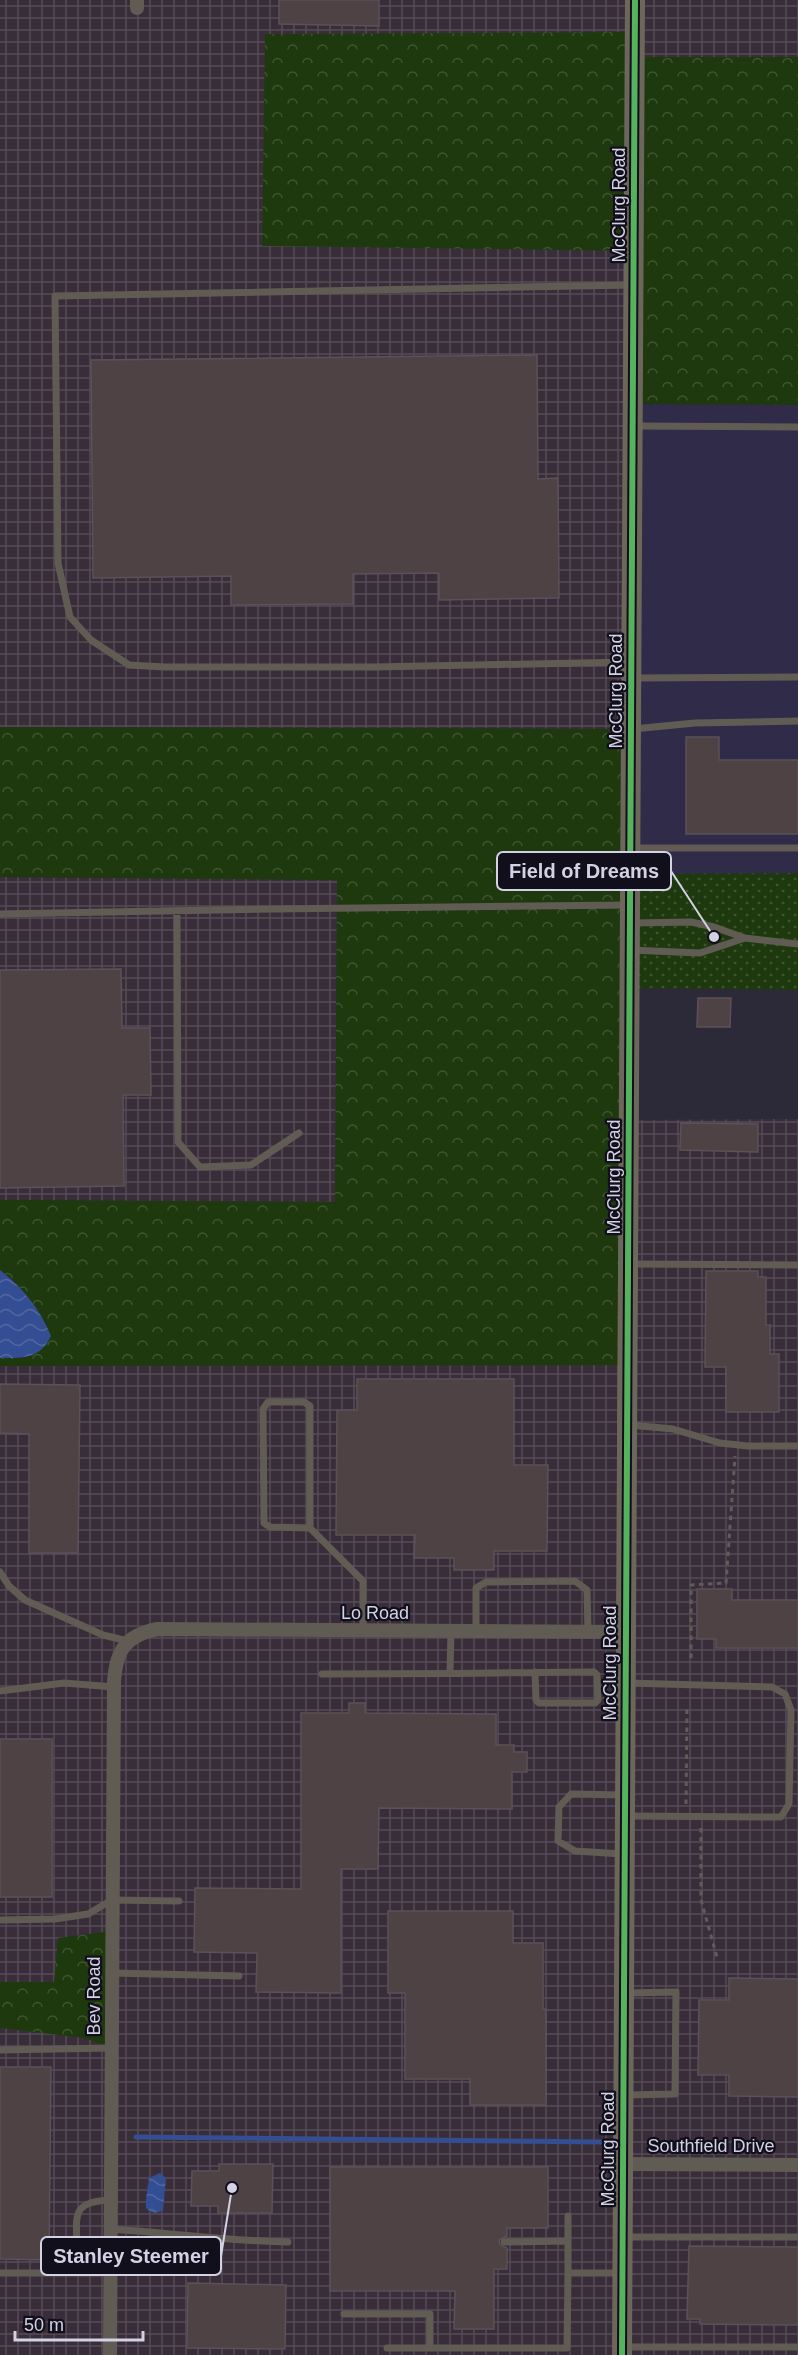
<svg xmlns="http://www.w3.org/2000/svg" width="798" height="2355" viewBox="0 0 798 2355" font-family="Helvetica,sans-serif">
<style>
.built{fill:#2f2b49}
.industrial{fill:url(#industrial-grid)}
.forest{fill:url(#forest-crowns)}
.park{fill:url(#park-dots)}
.water{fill:url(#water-waves)}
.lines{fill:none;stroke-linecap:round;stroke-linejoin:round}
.stream{stroke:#334e92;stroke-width:5}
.building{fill:#4f4244;stroke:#5a5258;stroke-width:1.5}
.path{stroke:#605c5a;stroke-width:3;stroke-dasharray:4.5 4.5;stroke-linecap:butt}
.lane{stroke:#605c53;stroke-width:7}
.street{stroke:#605c53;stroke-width:14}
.secondary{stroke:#6d675b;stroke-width:20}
.cycleway-casing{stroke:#110f1b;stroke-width:10}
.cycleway{stroke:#56b35d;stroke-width:6}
.labels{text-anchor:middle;stroke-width:4.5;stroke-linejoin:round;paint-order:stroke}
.street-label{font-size:18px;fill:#d3d2e4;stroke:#110f1b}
.leader{fill:none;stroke:#d3d2e4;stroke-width:2}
.callout-dot{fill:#d3d2e4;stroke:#110f1b;stroke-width:2}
.callout{fill:#110f1b;stroke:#d3d2e4;stroke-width:2}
.callout-label{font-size:20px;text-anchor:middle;font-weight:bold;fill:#d3d2e4}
</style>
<defs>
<pattern id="industrial-grid" width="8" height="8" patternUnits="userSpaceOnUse" patternTransform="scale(1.5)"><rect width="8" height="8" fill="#392d3a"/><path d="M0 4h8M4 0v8" fill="none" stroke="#554b56"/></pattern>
<pattern id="forest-crowns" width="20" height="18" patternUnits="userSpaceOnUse" patternTransform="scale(1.5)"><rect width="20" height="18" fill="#1f390e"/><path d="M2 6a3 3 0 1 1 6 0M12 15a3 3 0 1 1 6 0" fill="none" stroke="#3f5531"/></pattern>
<pattern id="park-dots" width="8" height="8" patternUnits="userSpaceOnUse" patternTransform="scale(1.5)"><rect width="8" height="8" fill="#1f390e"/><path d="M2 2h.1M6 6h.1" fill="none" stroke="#3f5531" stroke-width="1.8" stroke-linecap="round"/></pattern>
<pattern id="water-waves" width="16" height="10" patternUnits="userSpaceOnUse" patternTransform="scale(1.5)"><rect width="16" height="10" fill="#334e92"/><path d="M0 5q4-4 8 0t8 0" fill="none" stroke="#5067a1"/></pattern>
</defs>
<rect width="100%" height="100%" fill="#2c2939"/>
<path class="built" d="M633,404l165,1v468l-168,1z"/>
<path class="industrial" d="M0,0h798v57h-163l-4,672 -631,-2z
M0,877l337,3 -2,322 -335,-2z
M798,1119v1236h-798v-989l627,-1 2,-245z"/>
<path class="forest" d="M635,32v25h163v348l-165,-1 1,-153 -372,-5 3,-212z
M0,727l631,2 -3,636 -628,1v-8h26l-10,-75 -16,-13v-70l335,2 2,-322 -337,-3z
M112,1931v117l-28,-10 -84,-10v-46h54l4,-44z"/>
<path class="park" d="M798,873v117l-168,-2v-114z"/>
<path class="water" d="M0,1270c23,18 40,39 51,66 -11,23 -27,22 -51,22z
M160,2173l6,5 -3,32c-7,4 -10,4 -17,-2 -1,-7 2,-21 3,-30z"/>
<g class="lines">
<path class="stream" d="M136,2137l465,5"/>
</g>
<path class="building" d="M279,0h100v26l-100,-2z
M537,355l1,124 20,-1 1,120 -120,2v-27l-86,1v30l-122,1v-29l-138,2 -2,-218z
M686,737h33v23h79v74h-112z
M121,969l1,59h28l1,67h-28l1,91 -124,2v-218z
M698,998h33l-1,29h-33z
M681,1123l77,1v28l-78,-2z
M706,1271h52v6h8v48h4v29h9v58h-53v-45h-21z
M357,1379h157v86h34l-1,86h-53v19h-40v-12h-40l1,-23h-79l1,-125h20z
M0,1384l80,1 -2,168h-49v-119l-29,-1z
M697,1589h35v11h66v48h-82v-9h-19z
M349,1703h16v10l131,1v31h18v7h13v20h-15v37l-133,-1 -1,61h-37v124l-85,-1 1,-39 -63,-1 1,-64 106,1v-176h48z
M0,1739h52v158h-52z
M388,1911h125v32h30v66h3v96h-76v-26h-65v-86h-17z
M729,1978l69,1v118l-69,-1v-21h-31l1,-75h30z
M0,2067h51l-2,193 -49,-1z
M219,2164h54l-1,49h-54v-7h-27l1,-35h27z
M330,2167h218v61h-41v8l-8,4 1,5 7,3v21h-13v60h-40l1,-38h-125z
M689,2246l109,1v78l-98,-1v-5h-13z
M188,2283l98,2 -1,64 -98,-1z"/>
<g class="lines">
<path class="path" d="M691,1658v-73l35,-2 9,-127
M686,1804l1,-97
M701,1828v72l16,57"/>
<path class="lane" d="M636,426l162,1
M629,662l-254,5h-211l-35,-2 -38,-25 -21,-23 -12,-54 -3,-267 575,-11
M634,678l164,-1
M633,729l62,-6 103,-2
M633,848h165
M177,911l1,231 22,25 51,-2 48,-32
M0,914l273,-5 355,-4
M632,923l59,-1 23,5 31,11 53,6
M630,950l70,3 45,-15
M630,1264l168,1
M630,1425l43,4 47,14 28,3h50
M310,1528l-40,-1 -6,-4 -1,-114 5,-7h36l6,4v122l53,53v50
M0,1572l9,14 16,14 78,35 25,6
M476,1632v-44l10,-6 89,-1 12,9 1,41
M450,1673l1,-42
M322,1674c91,0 181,-1 272,-2l3,3 1,25 -3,3h-56l-3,-3 -1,-28
M0,1691l64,-8 50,4
M626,1816l155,1 8,-13 2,-94 -6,-16 -13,-7 -145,-4
M622,1854l-47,-3 -17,-10 1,-34 12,-13 53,1
M0,1920l55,-1 33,-5 24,-14 67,1
M112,1973l127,3
M625,1993l51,-1 -1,102 -49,1
M0,2050l112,-2
M568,2216v57
M111,2229c59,4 118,12 177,13
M624,2237h174
M504,2242l64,-1
M0,2273h111
M96,2273l-19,-22c0,-34 -8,-50 35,-51
M344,2314h86v33
M625,2347h173
M387,2348h180l1,-75h52"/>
<path class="street" d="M137,8v-8
M623,2164l175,1
M110,2355l4,-673c2,-32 12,-47 44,-53l467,3"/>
<path class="secondary" d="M622,2355l13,-2355"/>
<defs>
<path id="cycleway" d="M622,2355l13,-2355"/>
</defs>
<use href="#cycleway" class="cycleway-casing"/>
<use href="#cycleway" class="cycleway"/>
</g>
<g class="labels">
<g class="street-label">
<text transform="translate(619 205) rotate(-90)" y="6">McClurg Road</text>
<text transform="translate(616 691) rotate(-90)" y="6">McClurg Road</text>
<text transform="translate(614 1177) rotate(-90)" y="6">McClurg Road</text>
<text x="375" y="1619">Lo Road</text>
<text transform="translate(610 1663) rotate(-90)" y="6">McClurg Road</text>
<text transform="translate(94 1996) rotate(-90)" y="6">Bev Road</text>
<text x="711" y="2152">Southfield Drive</text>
<text transform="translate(608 2149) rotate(-90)" y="6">McClurg Road</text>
</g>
</g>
<path class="leader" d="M714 937L671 871M232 2188L221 2256"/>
<g class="callout-dot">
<circle cx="714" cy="937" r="6"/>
<circle cx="232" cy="2188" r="6"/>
</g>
<g class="callout">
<rect x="497" y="852" width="174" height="38" rx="6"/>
<rect x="41" y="2237" width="180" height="38" rx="6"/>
</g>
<g class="callout-label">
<text x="584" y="878">Field of Dreams</text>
<text x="131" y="2263">Stanley Steemer</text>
</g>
<path d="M15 2331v9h128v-9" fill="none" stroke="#d3d2e4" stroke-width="3"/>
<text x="24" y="2331" font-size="18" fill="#d3d2e4" stroke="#110f1b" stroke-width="4.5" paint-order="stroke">50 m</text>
</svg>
